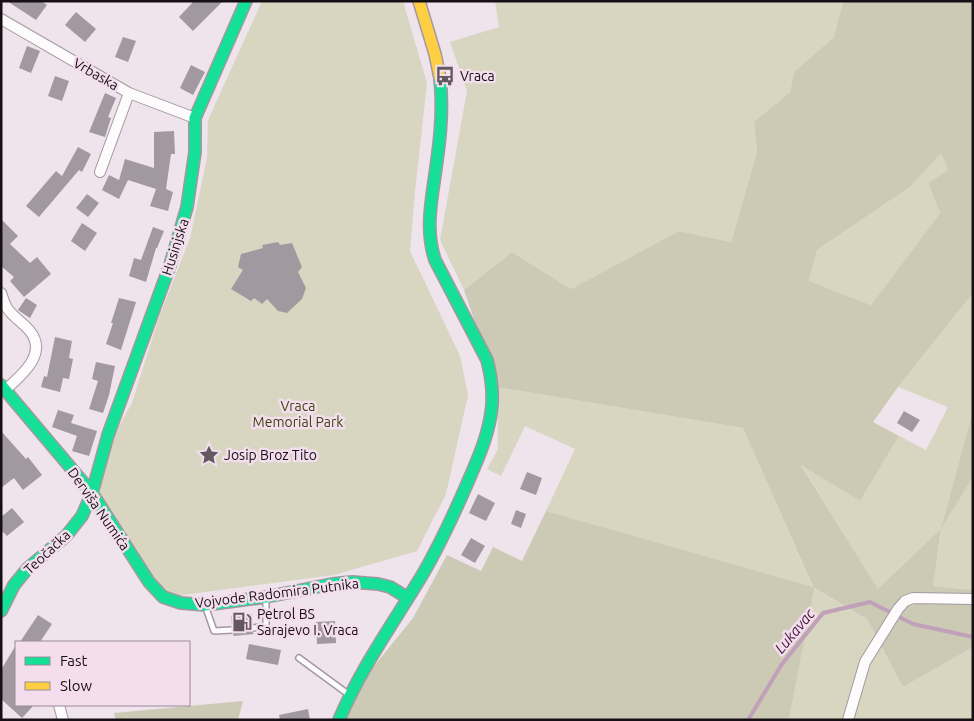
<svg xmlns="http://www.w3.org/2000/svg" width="974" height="721" viewBox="0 0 974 721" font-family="Ubuntu,sans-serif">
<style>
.green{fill:#d8d6c1}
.forest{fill:#cccab5;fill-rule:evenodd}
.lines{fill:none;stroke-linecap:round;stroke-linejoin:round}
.stream{stroke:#c0a1b9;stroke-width:4}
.building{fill:#a299a0}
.lane-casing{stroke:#a299a0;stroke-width:8}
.street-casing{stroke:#a299a0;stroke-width:12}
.fast-casing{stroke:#a299a0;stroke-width:14}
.slow-casing{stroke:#a299a0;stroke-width:14}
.lane{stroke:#fdfbfc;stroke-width:5}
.street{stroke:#fdfbfc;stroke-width:10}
.fast{stroke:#16e098;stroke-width:11}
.slow{stroke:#ffcf43;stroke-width:11}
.labels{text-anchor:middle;stroke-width:5;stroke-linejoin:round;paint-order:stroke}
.street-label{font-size:14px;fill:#160f14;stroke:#f4deee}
.poi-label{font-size:14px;fill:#160f14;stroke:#f4deee;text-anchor:start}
.park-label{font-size:14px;fill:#3f440d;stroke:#f4deee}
.water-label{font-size:15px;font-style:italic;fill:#43123b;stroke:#f4deee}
</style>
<rect width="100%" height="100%" fill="#efe3ec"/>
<path class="green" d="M262,1h141l24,82 -12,108 -5,60 50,105 8,39 -22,99 -29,57 -83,24 -166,22 -85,-107 49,-87 26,-83 32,-82 17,-80 1,-38z
M495,1h348l-9,36 -40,35 -4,20 -36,30 3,30 -26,90 -52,-11 -108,58 -59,-37 -48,38 -24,-50 27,-149 -17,-49 49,-15z
M941,152l7,18 -20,13 12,30 -69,92 -62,-24 8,-31 93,-63z
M973,293v118l-31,116 31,-50v113l-40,-4 8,-56 -63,60 -77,-126 59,37 39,-65 27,14 22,-43 -50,-20z
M497,387l246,41 70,160 54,31 36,68 70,-40v73h-184l24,-132 -267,-77 29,-62 -50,-23 -24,50 -14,-7 11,-20z"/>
<path class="forest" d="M843,1h130v292l-75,94 -25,35 26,14 -39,65 -59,-36 77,124 63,-60 32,-118v66l-32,52 -8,57 40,4v57l-70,40 -36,-68 -53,-31 -25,132h-446l27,-49 43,-53 34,-63 34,16 12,-24 29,14 24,-50 267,76 -70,-159 -246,-41 -33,-97 48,-38 59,37 108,-58 52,11 26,-90 -3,-30 36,-30 4,-20 40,-35zM941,153l7,17 -20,13 12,30 -69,92 -62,-24 8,-31 93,-63z
M243,701l-5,19h-122l-2,-7z"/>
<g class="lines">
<path class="stream" d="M748,720l34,-56 41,-51 47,-11 43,22 60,13"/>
</g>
<path class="building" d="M7,1h34l6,4 -11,15z
M194,1h29l-30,30 -14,-14z
M76,12l20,17 -11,13 -20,-17z
M123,37l13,4 -8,21 -13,-5z
M27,46l13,5 -9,22 -12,-5z
M191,65l14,7 -12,23 -13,-7z
M55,76l14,5 -7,20 -14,-5z
M105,93l11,5 -8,19 3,1 -6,19 -16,-5z
M174,131l1,23h-4l-5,35 7,3 -5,19 -18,-5 6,-17 -28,-9 -9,19 -17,-9 7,-15 10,5 6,-21 29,9v-36z
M78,147l13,7 -9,18 -3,-2 -40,47 -13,-11 30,-35 6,5z
M87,194l12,9 -11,14 -12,-9z
M1,219l17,17 -8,8 20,19 7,-6 14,17 -27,23 -14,-16 4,-4 -13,-11z
M82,223l15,10 -12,18 -14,-10z
M153,227l11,4 -7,17h-1l-10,34 -17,-6 5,-18 7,2z
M278,242l2,3 12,-2 10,24 -4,5 8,16 -4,11 -15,14 -9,-2 -11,-12 -5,5 -8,-6 -3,3 -20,-12 12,-19 -5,-3 3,-13 22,-6 -1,-3z
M26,298l11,7 -7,13 -12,-8z
M119,298l17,4 -15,48 -15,-6 7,-21h-2z
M55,337l17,4 -3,17 4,1 -4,20 -6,-1 -3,14 -19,-5 3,-11 3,1z
M96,362l19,4 -6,29 -6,18 -14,-4 9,-28 -6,-2z
M58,410l16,5 -3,8 26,8 -8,25 -17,-5 5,-15 -25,-9z
M904,411l16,9 -8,12 -15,-9z
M1,431l25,28 2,-2 14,18 -19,15 -9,-12 -13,10z
M527,472l15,6 -6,17 -16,-6z
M478,494l17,9 -9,18 -17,-8z
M12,508l12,14 -17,14 -6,-6v-13z
M516,510l10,4 -5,14 -10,-4z
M471,538l14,8 -10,17 -14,-8z
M252,614l1,10 -3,1 -1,3 5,6 -21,2 3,-7 -4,-3 -1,-10z
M38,615l14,9 -12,18h-20z
M335,621l1,22 -19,1 -1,-22z
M249,644l32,6 -3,15 -32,-6z
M16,645v60h18l-12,13 -21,-19v-29z
M308,709l2,11h-30l-1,-5z"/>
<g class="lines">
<defs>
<path id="lane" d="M206,608l8,23 18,-1
M253,628l13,-2v-27
M299,658l49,36"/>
<path id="street" d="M1,19l128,74 66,25
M100,172l29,-79
M1,293c2,5 3,10 6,15 6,9 15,14 22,22 20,23 -7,45 -24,60
M59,705l4,15
M848,720l17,-58 33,-53 7,-8 8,-3 60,1"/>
<path id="fast" d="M1,385l91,108 57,89 14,15 18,6 24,2 61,-8 66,-13 20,-2 26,2 12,3 18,11
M1,611l13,-26 14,-17 38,-32 16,-20 10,-23 16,-58 62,-170 17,-58 8,-55v-34l51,-117
M339,720c22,-53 56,-99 85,-148 16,-28 30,-58 43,-88 11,-25 23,-52 25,-79 1,-16 -1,-30 -5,-45l-52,-100c-11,-33 -2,-66 2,-100 4,-27 6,-54 3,-82"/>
<path id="slow" d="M419,1l16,53 5,24"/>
</defs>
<use href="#lane" class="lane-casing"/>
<use href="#street" class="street-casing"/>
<use href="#fast" class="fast-casing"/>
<use href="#slow" class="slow-casing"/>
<use href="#lane" class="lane"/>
<use href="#street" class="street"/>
<use href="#fast" class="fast"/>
<use href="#slow" class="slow"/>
</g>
<defs>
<symbol id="bus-bare" viewBox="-9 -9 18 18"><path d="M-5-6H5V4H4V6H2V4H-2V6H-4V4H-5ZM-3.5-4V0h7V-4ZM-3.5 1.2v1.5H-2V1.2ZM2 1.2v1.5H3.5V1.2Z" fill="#625960" stroke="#f4deee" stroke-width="2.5" paint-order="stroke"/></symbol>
<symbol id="sight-bare" viewBox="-9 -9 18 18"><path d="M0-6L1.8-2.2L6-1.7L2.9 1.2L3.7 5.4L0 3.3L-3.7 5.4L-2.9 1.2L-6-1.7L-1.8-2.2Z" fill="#625960" stroke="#f4deee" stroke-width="2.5" paint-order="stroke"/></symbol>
<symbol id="fuel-bare" viewBox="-9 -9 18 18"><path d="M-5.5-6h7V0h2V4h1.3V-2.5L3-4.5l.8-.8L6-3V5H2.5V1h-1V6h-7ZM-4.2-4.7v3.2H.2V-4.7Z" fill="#625960" stroke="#f4deee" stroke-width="2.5" paint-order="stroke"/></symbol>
</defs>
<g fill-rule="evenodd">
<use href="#bus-bare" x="431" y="62" width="28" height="28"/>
<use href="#sight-bare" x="195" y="441" width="28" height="28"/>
<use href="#fuel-bare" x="228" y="608" width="28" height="28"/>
</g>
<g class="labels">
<g class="street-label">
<text transform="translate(96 74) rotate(30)" y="5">Vrbaska</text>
<text transform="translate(175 247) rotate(-72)" y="5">Husinjska</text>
<text transform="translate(99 509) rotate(55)" y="5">Derviša Numića</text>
<text transform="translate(47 552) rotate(-43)" y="5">Teočačka</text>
<text transform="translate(277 593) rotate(-7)" y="5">Vojvode Radomira Putnika</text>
</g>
<g class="poi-label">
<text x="460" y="81">Vraca</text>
<text x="224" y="460">Josip Broz Tito</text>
<text x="257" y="619">Petrol BS<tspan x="257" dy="16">Sarajevo I. Vraca</tspan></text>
</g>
<g class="park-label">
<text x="298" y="411">Vraca<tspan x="298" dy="16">Memorial Park</tspan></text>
</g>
<g class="water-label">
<text transform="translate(795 631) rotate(-50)" y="5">Lukavac</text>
</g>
</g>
<rect width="974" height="721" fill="none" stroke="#160f14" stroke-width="5"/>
<rect x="15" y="641" width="175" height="65" fill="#f4deee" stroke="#9b8b97"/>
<rect x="25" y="657" width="25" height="8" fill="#16e098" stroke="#9b8b97"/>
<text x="60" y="666" font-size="15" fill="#160f14">Fast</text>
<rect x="25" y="682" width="25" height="8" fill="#ffcf43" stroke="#9b8b97"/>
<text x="60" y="691" font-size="15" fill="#160f14">Slow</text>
</svg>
